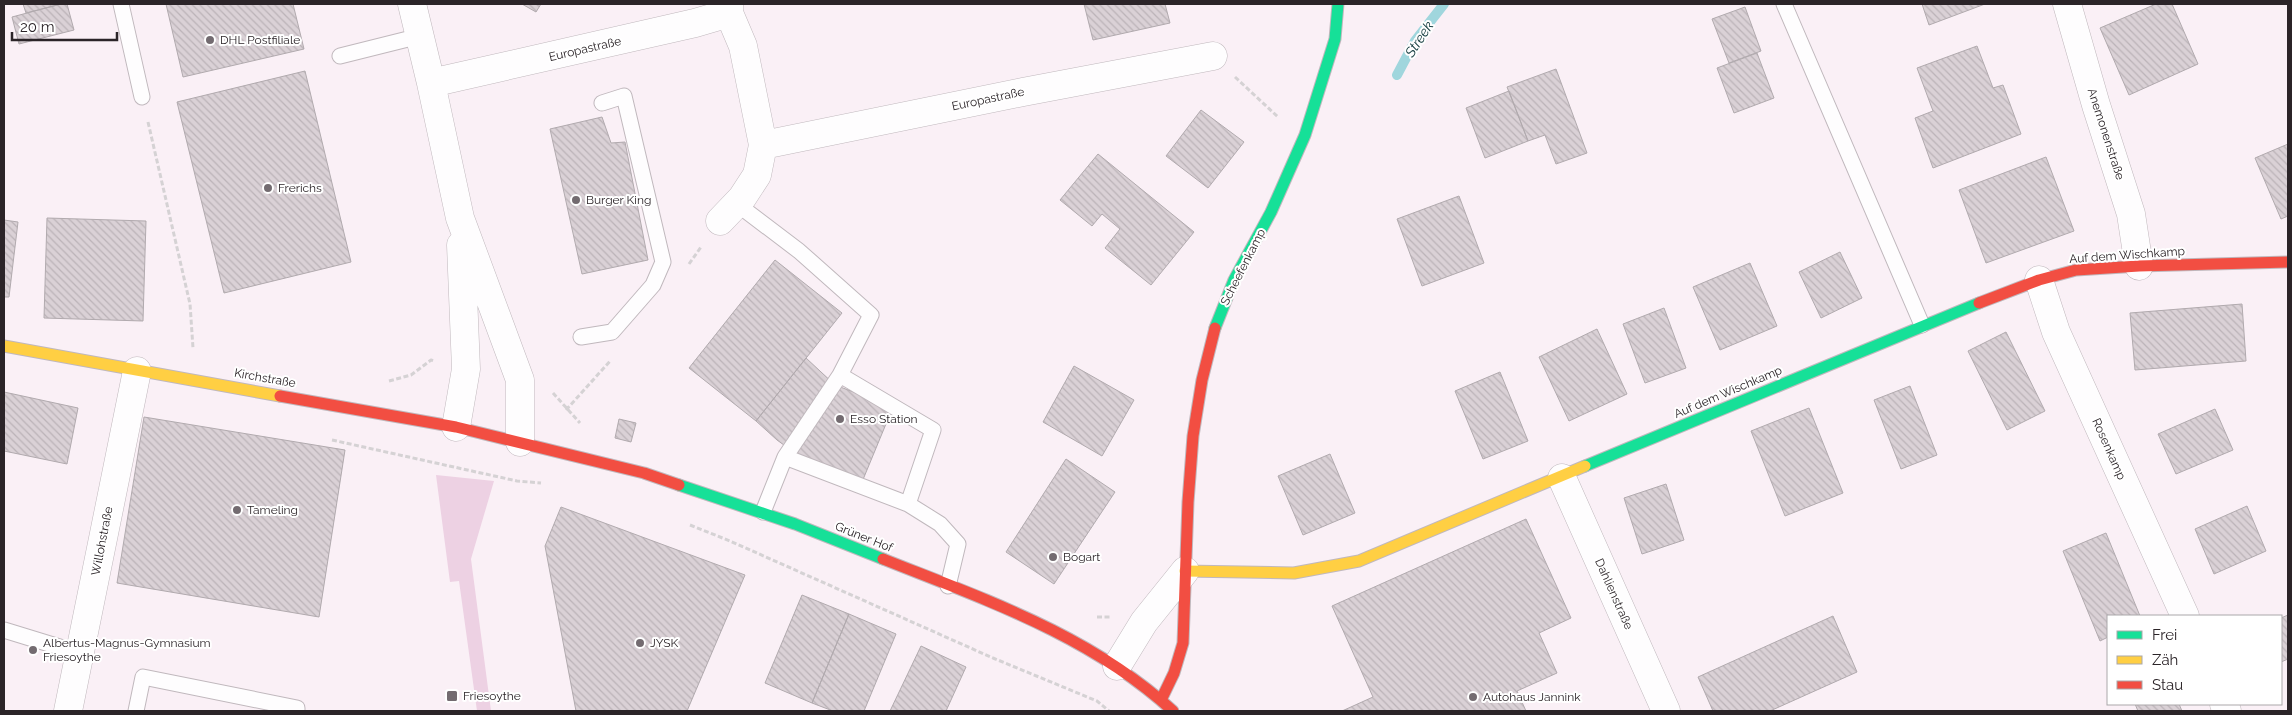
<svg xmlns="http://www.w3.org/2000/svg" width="2292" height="715" viewBox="0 0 2292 715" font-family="Raleway,sans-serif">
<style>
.green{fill:#edd1e3}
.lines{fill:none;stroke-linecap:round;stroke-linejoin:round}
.stream{stroke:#a0d6dd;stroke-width:10}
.building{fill:url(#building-back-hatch);stroke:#b1aaae}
.lane-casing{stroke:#c0b8bd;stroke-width:17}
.street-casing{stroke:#c0b8bd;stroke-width:29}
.fast-casing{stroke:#c0b8bd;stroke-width:13}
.slow-casing{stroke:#c0b8bd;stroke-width:13}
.jam-casing{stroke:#c0b8bd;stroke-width:13}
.path{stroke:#d5d2d4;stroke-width:3;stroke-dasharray:5 2.5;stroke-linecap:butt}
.lane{stroke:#fefdfe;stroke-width:15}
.street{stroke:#fefdfe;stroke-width:28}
.fast{stroke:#16e098;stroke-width:11}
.slow{stroke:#ffcf43;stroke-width:11}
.jam{stroke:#f24e42;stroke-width:11}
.poi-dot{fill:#736b70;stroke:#fff;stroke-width:2}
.labels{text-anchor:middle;stroke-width:4;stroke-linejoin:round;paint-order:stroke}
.poi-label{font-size:12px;fill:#2b2428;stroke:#fff;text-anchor:start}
.street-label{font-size:12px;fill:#2b2428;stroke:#fff}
.water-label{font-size:14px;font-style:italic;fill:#0b3437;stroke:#fff}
</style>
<defs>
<pattern id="building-back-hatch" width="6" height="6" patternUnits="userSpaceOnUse" patternTransform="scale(1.25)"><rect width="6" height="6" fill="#dad1d6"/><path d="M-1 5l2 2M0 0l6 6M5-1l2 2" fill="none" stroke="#bbb3b8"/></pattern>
</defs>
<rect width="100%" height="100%" fill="#faf0f6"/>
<path class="green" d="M436,475l58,6 -23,78 20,152h-14l-18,-130 -9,1z"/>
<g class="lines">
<path class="stream" d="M1397,75l18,-34 29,-37"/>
</g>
<path class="building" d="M23,4h38l-35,9z
M61,4h6l7,26 -55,14 -7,-27z
M166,4h127l11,45 -121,28z
M522,4h19l-5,8z
M1084,4h81l5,19 -77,17z
M1922,4h63l-56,21z
M2156,4h16l26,60 -69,31 -29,-67z
M1745,7l16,44 -32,12 -17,-44z
M1977,46l16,42 10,-3 18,49 -88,34 -18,-50 18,-7 -16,-43z
M1757,53l17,45 -40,15 -17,-45z
M1556,69l31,84 -31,11 -11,-29 -17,6 -21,-54z
M305,71l46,191 -127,31 -47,-191z
M1509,91l19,50 -43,17 -19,-50z
M1201,110l43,32 -36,46 -42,-32z
M602,117l9,26 14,-1 23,118 -66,14 -32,-145z
M2288,144v72l-7,3 -26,-61z
M1098,154l96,78 -43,53 -46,-37 15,-19 -18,-15 -10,12 -32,-26z
M2046,157l28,74 -88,32 -27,-73z
M1459,196l25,67 -62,23 -25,-67z
M47,218l99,3 -3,100 -99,-3z
M4,220l14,2 -9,75h-5z
M1840,252l22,46 -41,20 -22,-46z
M775,260l67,53 -86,108 -67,-53z
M1750,263l27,63 -57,24 -27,-63z
M2242,304l4,57 -111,9 -5,-57z
M1664,308l22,60 -41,15 -22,-59z
M1597,329l30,65 -58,27 -30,-64z
M2006,332l39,79 -38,19 -39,-79z
M806,358l29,27 58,22 -31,75 -63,-26 -22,-16 -21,-19z
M1074,366l60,34 -32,56 -59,-34z
M1500,372l28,69 -45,18 -28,-68z
M1910,386l27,69 -36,14 -27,-69z
M4,392l74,16 -11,56 -63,-13z
M1809,408l34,85 -58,23 -34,-85z
M2215,409l18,41 -57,24 -18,-40z
M144,417l201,33 -26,167 -202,-34z
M619,419l17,4 -5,19 -16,-4z
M1330,454l25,59 -52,22 -25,-59z
M1066,459l49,33 -61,92 -48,-32z
M1666,484l18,56 -42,14 -18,-56z
M2247,506l19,45 -52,23 -19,-45z
M561,507l184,68 -58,136h-111l-31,-165z
M1526,519l45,99 -32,15 18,40 -40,18 9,20h-184l31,-14 -41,-91z
M2106,533l34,83h-32v21l-8,4 -37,-90z
M802,595l47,19 -37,89 -47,-20z
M849,614l47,20 -32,77h-31l-21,-8z
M2288,615v44l-7,3v-44z
M1833,616l24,56 -87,39h-57l-15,-34z
M921,646l45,21 -20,44h-56z
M2135,704h44l3,7h-44z"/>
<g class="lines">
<defs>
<path id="lane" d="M121,4l21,93
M1784,4l138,321
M340,56l80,-20
M737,204l62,47 72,64 -31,60 93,55 -25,74
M581,337l31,-5 41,-47 10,-23 -39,-166 -22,7
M785,457l55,-82
M763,512l22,-55 123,47 32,20 18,20 -10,42
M4,630l75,23
M136,711l7,-34 154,31v3"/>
<path id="street" d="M412,4l19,79 29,135 60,162v62
M2067,4l29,101 35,109 8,52
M431,83l264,-60 34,-10v-9
M763,145l260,-53 190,-36
M720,221l22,-23 15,-23 6,-30 -20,-99 -14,-33
M2039,280l17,52 129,284
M456,427l10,-58 -5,-124
M1562,478l104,233
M1117,666l27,-44 41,-51
M2224,704l3,7
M68,711l69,-340"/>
<path id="fast" d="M1215,328l19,-48 37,-68 34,-77 30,-96 3,-35
M1585,466l394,-163
M679,485l116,39 88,35"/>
<path id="slow" d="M4,346l276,50
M1185,571l109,2 65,-12 226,-95"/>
<path id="jam" d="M1979,303l60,-23 37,-10 63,-4 149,-4
M280,396l176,31 188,46 35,12
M883,559c103,41 207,76 290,152
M1161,700l13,-27 9,-30 5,-141 5,-66 9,-56 13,-52"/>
</defs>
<use href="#lane" class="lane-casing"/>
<use href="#street" class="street-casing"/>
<use href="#fast" class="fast-casing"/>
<use href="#slow" class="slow-casing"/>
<use href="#jam" class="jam-casing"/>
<path class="path" d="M1235,77l43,40
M148,122l42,182 3,44
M689,264l12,-17
M389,381l22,-6 20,-15 3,1
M553,393l27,30
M566,410l45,-50
M332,440l185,41 24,2
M690,525l40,16 263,117 104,43 12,10
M1097,617h13"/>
<use href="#lane" class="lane"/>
<use href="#street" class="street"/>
<use href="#fast" class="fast"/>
<use href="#slow" class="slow"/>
<use href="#jam" class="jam"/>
</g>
<g class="poi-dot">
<circle cx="210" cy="40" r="5"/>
<circle cx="268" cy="188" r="5"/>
<circle cx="576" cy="200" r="5"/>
<circle cx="840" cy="419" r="5"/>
<circle cx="237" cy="510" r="5"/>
<circle cx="1053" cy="557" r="5"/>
<circle cx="640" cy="643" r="5"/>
<circle cx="33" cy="650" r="5"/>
<rect x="446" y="690" width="12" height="12" rx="2.5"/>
<circle cx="1473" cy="697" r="5"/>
</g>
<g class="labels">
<g class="poi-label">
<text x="220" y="44">DHL Postfiliale</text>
<text x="278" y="192">Frerichs</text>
<text x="586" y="204">Burger King</text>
<text x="850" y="423">Esso Station</text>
<text x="247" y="514">Tameling</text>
<text x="1063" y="561">Bogart</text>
<text x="43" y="647">Albertus-Magnus-Gymnasium<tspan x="43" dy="14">Friesoythe</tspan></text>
<text x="650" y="647">JYSK</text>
<text x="463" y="700">Friesoythe</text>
<text x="1483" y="701">Autohaus Jannink</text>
</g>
<g class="street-label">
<text transform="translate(585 49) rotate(-13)" y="4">Europastraße</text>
<text transform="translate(988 99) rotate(-12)" y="4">Europastraße</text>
<text transform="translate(2106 134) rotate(72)" y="4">Anemonenstraße</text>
<text transform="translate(2127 255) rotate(-4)" y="4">Auf dem Wischkamp</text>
<text transform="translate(1243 267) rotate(-63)" y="4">Scheefenkamp</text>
<text transform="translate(265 378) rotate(10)" y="4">Kirchstraße</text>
<text transform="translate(1728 392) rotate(-23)" y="4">Auf dem Wischkamp</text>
<text transform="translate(2109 449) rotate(66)" y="4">Rosenkamp</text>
<text transform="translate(864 537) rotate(22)" y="4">Grüner Hof</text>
<text transform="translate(102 541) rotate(-79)" y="4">Willohstraße</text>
<text transform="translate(1614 594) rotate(66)" y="4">Dahlienstraße</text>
</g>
<g class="water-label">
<text transform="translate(1419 39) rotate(-57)" y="5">Streek</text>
</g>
</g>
<rect width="2292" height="715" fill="none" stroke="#2b2428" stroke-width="10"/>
<rect x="2107" y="615" width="175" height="90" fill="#ffffff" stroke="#aaa7a9"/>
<rect x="2117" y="631" width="25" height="8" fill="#16e098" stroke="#aaa7a9"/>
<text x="2152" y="640" font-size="15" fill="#2b2428">Frei</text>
<rect x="2117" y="656" width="25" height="8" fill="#ffcf43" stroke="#aaa7a9"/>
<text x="2152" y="665" font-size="15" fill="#2b2428">Zäh</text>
<rect x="2117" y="681" width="25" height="8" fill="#f24e42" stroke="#aaa7a9"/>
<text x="2152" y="690" font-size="15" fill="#2b2428">Stau</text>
<path d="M12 32v8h105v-8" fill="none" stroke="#2b2428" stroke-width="2.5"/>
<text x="20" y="32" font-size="15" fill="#2b2428" stroke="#ffffff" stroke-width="4" paint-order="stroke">20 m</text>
</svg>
